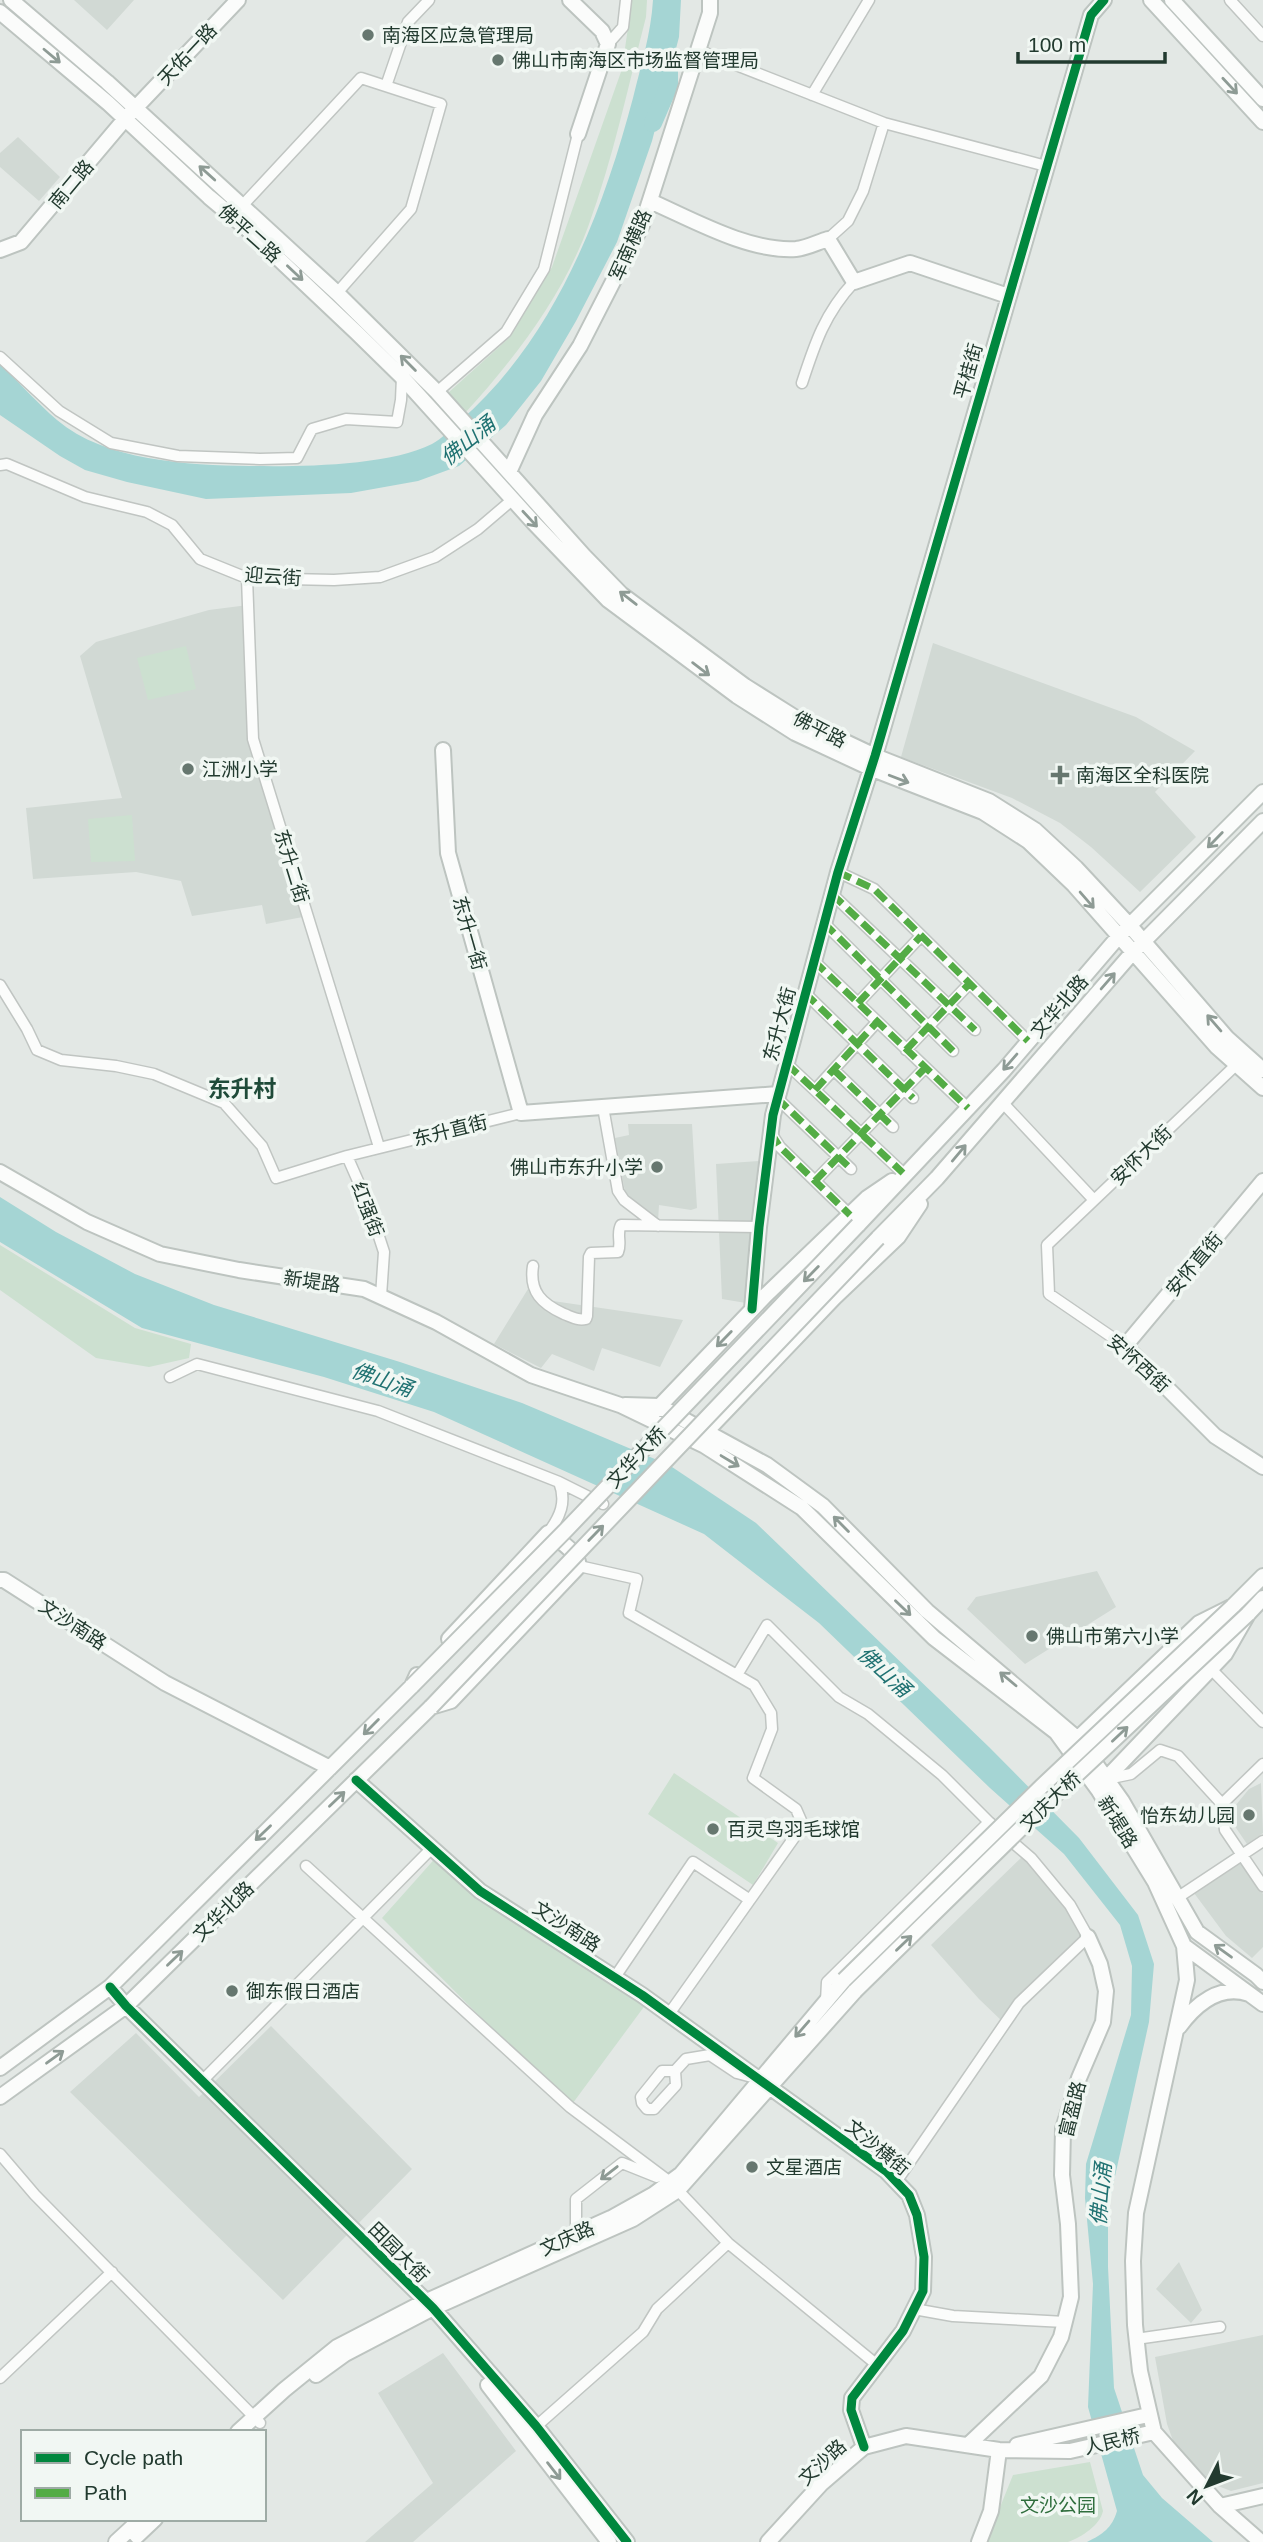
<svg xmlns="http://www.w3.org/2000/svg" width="1263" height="2542" viewBox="0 0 1263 2542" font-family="Helvetica,'Noto Sans SC',sans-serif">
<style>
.built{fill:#d1d9d4}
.green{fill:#cce0d0}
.water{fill:#a5d5d4}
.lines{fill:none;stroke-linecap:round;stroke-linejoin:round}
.river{stroke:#a5d5d4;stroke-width:18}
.street-casing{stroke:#c0c5c2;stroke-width:13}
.secondary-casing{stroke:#bdc4c0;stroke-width:18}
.street{stroke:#fbfcfb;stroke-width:10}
.secondary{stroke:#fbfcfb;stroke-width:14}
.secondary-bridge-casing{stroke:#bdc4c0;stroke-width:18;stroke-linecap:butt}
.secondary-bridge{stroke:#fbfcfb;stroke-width:14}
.quiet{stroke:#53ac45;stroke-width:7;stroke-dasharray:14 7;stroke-linecap:butt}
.cycleway-casing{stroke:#f1f7f3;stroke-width:13}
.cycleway{stroke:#00873e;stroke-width:9}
.oneway{stroke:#8e9b95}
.poi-dot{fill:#66776f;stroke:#f1f7f3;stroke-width:2.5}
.labels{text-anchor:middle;stroke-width:7;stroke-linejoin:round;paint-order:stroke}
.poi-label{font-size:19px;fill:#223a2f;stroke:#f1f7f3;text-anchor:start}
.street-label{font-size:19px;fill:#223a2f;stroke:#f1f7f3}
.park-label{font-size:19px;fill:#2f6e3d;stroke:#f1f7f3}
.water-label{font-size:21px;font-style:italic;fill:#207272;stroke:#f1f7f3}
.quarter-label{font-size:23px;font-weight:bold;fill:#1f4b39;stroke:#f1f7f3}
</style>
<rect width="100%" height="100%" fill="#e3e8e5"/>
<path class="built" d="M74,0h60l-27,30z
M18,137l42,40 -21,24 -39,-34v-14z
M248,605l5,134 55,177 -42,8 -4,-19 -70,11 -11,-35 -45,-9 -103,7 -7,-71 96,-10 -42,-142 16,-14 113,-32z
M933,643l203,74 59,34 -40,41 41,45 -56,55 -49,-45 -31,-24 -48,-25 -111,-41z
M628,1124h64l5,84 -6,2 -32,-5 -1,16 -32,-24 -11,-59 14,-3z
M759,1161l-13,142 -24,-4 -6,-135z
M528,1289l25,12 130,19 -23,47 -58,-19 -8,23 -42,-17 -11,14 -47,-24z
M1097,1571l19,36 -91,57 -58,-55 9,-12z
M1261,1783l2,50 -16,11 -13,-19 1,-19 14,-17z
M1026,1853l62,84 -83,87 -26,-25 -48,-54z
M1242,1862l21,32v53l-11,11 -26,-22 -32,-43z
M271,2026l141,143 -129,131 -213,-208 66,-59 63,64z
M1179,2262l23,48 -11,13 -35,-34z
M1263,2335v148l-32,8 -26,-10 -26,-24 -12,-33 -12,-67z
M443,2353l73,98 -103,91h-48l68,-59 -55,-90z"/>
<path class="green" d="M632,0h15l-1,17c-18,70 -33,142 -58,210 -26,70 -73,131 -123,186l-17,-20 61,-55 43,-71 70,-198z
M186,646l10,43 -48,11 -11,-42z
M132,815l3,46 -44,1 -3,-43z
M0,1245l135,83 56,16 -2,14 -40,9 -53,-9 -96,-68z
M674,1773l104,70 -25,42 -105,-71z
M439,1854l210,146 -79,107 -188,-189z
M1090,2462l13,49c-3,14 -21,26 -35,31 -14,0 -64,0 -82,0l27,-67z"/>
<path class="water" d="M653,0h28l-2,37 -27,104 -35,101 -41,79 -35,60 -35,44 -47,41 -41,15 -67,12 -145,6 -79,-17 -42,-12 -25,-14 -60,-41v-51c19,18 37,39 57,56 48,41 131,45 192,46 49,1 140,0 183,-22 10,-5 20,-16 28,-23 94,-82 142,-206 173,-323 8,-33 18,-64 20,-98z
M0,1197l56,35 79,42 79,31 186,57 122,41 147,62 87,58 233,224 90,91 59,77 16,49 -5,58 -41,186v59l6,121 29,87 19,23 51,44h-126c16,-8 25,-14 30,-31l-29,-104 5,-123 -8,-86 1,-34 45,-149 1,-49 -12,-41 -56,-71 -74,-66 -171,-165 -115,-89 -270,-122 -110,-35 -182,-49 -142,-86z"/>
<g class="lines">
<path class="river" d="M653,123l16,-37v-33"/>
<defs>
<path id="street" d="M1230,0l33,36
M608,44l15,-17 3,-27
M698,50l186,73 162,43
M386,86l22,-64 21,-22
M812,95l57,-95
M242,206l119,-128 80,26 -30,105 -74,84
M828,239l20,-18 15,-30 21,-68
M0,357l59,54 52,32 67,13 82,3 37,-1 15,-29 34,-10 51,3 4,-22 1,-23
M802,383c13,-40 23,-70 52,-101
M437,392l69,-60 38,-63 34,-135
M0,465l7,-1 78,33 62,15 25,13 28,34 47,19 87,2 46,-3 55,-20 43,-28 34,-29
M247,578l6,161 126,408
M838,872l36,17 154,152
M832,894l143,136
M824,923l129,128
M814,961l154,147
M0,985l27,44 10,21 24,10 55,6 38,8 70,29 38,43 14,32 71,-22
M805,993l108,105
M858,1003l63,-67
M906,1050l63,-66
M787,1064l116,109
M834,1070l59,57
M815,1090l62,-68
M777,1098l74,71
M1002,1102l92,98
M603,1107l15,84 6,9 34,26
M771,1133l9,14 70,68
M815,1181l110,-113
M533,1266c-4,26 9,38 31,48 8,3 14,7 22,5l1,-3 2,-59 2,-4 27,-1c4,-9 -2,-18 3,-27l138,2
M381,1296l3,-44 -15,-46 -22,-50 174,-43
M1125,1346l-76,-52 -2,-49 189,-180
M170,1377l27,-13 181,47 181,71 44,22
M548,1533c12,-16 19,-31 11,-51
M579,1566l58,13 -8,34 125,72 17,28 1,16 -19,49 43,31 7,16 -134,189
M1211,1669l52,53
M737,1675l30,-50 72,72 29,17 74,61 47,47
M1263,1764l-41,40 3,26 38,56
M1107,1779l24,-5 29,-24 18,6 44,48
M306,1866l264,241 100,75 58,61 148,121
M1177,1898l86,-57
M615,1977l78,-115 57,38
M826,2001l1,-19 162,-160 42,36 39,47 18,32 -69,66 -123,179
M675,2071l1,14 -22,24h-7l-5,-6 -1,-6 21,-26h13l11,-12 24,-4 27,18 15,4
M202,2081l230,-233
M0,2154l35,41 225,228
M576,2234v-35l46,-36 35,14
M914,2309l39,7 112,6
M1136,2339l84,-12
M0,2378l112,-106
M532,2430l111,-98 14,-23 71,-66"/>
<path id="secondary" d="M11,0l96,82 230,211 100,99 147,164 37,38 124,92 54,34 76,36 114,45 46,29 41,38 55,59 96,111 36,32
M570,0l32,31 6,13 -30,90
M1151,0l112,122
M1172,0l91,99
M0,12l108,91 101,94 36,30 112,106 45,44 132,146 74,77 129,96 58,37 75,35 113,44 45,29 46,44 143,162 46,41
M650,201c43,19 99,51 146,48 11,-1 22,-7 32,-10l26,43 56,-19 98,33
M0,250l21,-8 104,-123 113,-119
M509,472l26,-57 45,-69 62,-121 68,-212v-13
M443,750l5,103 73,260 257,-19
M0,1172l87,50 73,32 79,16 125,19 72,33 95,53 89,30 85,41 97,62 132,130 122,94 43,59 56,91 29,64 3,34 -51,233 -3,48 2,64 5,46 14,61 66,74 41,36
M1263,1181l-138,165 90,90 48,31
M858,1225l146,-155 115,-134 144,-144
M878,1238l59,-60 196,-226 130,-131
M752,1309l7,-82 14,-112 65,-243 37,-116 216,-741 13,-15
M625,1405l34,1 108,59 56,41 104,105 151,128 44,62 75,131 59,43 7,7
M653,1413l113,-118 101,-97 25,-17
M702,1436l132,-138 64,-61 22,-33
M0,1580h4l161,103 165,85
M1073,1743l126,-120 34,-17 30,-30
M356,1780l124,111 162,104 244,176 23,24 8,20 7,42 -1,34 -20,40 -51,67 -1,12 13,37
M1100,1785l125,-131 23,-40 15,-16
M1184,1946l79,58
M110,1987l16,19 307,302 103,118 91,116
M1179,2027c17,-23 41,-43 70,-33
M0,2068l110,-81 302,-301 5,-11
M0,2097l126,-91 305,-299 20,-6 128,-135c-2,-15 -19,-25 -31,-33l-99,106
M316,2375l29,-21 88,-46 200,-89 45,-29 177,-199
M488,2385l121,157
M238,2432l46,-42 53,-43 81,-42 193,-87 43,-24 27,-20 163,-194
M968,2445l73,-69 20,-39 10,-40 -3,-73 -6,-49 1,-46 16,-51 24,-56 3,-31 -6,-27 -12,-27
M1017,2445l131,-30
M1220,2506l43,-10
M137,2536l18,-17
M116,2542l25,-23
M768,2542l53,-58 43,-37 42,-11 93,14 71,1 84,-19
M979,2542l12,-31 8,-61"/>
</defs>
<use href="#street" class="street-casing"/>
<use href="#secondary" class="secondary-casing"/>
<use href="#street" class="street"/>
<use href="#secondary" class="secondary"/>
<defs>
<path id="secondary-bridge" d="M412,1686l154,-156 292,-305
M431,1707l447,-469
M844,1980l198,-194 191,-180
M855,1991l198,-194 195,-183"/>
</defs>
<use href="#secondary-bridge" class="secondary-bridge-casing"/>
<use href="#secondary-bridge" class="secondary-bridge"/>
<path class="quiet" d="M838,872l36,17 154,152
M832,894l143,136
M824,923l129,128
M814,961l154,147
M805,993l108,105
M858,1003l63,-67
M906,1050l63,-66
M787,1064l116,109
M834,1070l59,57
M815,1090l62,-68
M777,1098l74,71
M771,1133l9,14 70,68
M815,1181l110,-113"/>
<defs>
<path id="cycleway" d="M752,1309l7,-82 14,-112 65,-243 37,-116 216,-741 13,-15
M356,1780l124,111 162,104 244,176 23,24 8,20 7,42 -1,34 -20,40 -51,67 -1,12 13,37
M110,1987l16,19 307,302 103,118 91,116"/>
</defs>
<use href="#cycleway" class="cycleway-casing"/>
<use href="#cycleway" class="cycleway"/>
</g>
<defs><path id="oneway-shaft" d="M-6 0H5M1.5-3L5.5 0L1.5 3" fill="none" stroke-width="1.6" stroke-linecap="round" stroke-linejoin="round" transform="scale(1.75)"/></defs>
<g class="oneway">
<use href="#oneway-shaft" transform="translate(52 56) rotate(40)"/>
<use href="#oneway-shaft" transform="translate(1230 86) rotate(47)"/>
<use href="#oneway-shaft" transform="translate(207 173) rotate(-138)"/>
<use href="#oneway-shaft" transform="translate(295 273) rotate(43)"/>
<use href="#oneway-shaft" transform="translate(408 363) rotate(-135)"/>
<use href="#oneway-shaft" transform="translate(530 519) rotate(47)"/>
<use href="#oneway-shaft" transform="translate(628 598) rotate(-142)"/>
<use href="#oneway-shaft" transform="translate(701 669) rotate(37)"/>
<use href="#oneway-shaft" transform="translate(899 779) rotate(21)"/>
<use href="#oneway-shaft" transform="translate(1215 840) rotate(134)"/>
<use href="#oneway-shaft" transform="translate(1087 900) rotate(49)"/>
<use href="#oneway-shaft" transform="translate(1108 981) rotate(-49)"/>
<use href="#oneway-shaft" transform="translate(1214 1023) rotate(-131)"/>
<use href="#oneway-shaft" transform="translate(1010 1062) rotate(131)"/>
<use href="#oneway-shaft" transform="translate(959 1153) rotate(-50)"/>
<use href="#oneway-shaft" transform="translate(811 1274) rotate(134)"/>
<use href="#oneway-shaft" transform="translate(724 1339) rotate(134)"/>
<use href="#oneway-shaft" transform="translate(730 1461) rotate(31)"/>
<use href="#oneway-shaft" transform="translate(841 1524) rotate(-135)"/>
<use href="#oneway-shaft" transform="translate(596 1533) rotate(-46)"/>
<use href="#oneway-shaft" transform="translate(903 1608) rotate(44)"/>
<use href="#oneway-shaft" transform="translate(1008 1679) rotate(-140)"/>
<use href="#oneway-shaft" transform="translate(371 1727) rotate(135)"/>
<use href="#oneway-shaft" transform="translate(1120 1734) rotate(-43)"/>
<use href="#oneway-shaft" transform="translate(337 1799) rotate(-44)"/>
<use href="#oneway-shaft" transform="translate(263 1833) rotate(136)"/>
<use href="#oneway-shaft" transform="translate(904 1943) rotate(-44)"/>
<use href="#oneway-shaft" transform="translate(1223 1951) rotate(-144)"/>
<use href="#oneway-shaft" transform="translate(175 1958) rotate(-44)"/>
<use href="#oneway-shaft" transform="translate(802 2029) rotate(131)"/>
<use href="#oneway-shaft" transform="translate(55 2057) rotate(-36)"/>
<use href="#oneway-shaft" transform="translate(609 2173) rotate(142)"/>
<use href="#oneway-shaft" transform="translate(554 2471) rotate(52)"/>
</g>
<g class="poi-dot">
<circle cx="368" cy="35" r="7"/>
<circle cx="498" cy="60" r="7"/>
<circle cx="188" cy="769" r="7"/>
<path d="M1056.5 764.5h7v7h7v7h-7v7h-7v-7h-7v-7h7z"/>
<circle cx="657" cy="1167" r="7"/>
<circle cx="1032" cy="1636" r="7"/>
<circle cx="1249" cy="1815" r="7"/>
<circle cx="713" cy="1829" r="7"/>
<circle cx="232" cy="1991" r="7"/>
<circle cx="752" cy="2167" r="7"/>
</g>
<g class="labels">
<g class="poi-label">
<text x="382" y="42">南海区应急管理局</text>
<text x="512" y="67">佛山市南海区市场监督管理局</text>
<text x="202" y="776">江洲小学</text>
<text x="1076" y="782">南海区全科医院</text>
<text x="643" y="1174" text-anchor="end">佛山市东升小学</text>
<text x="1046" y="1643">佛山市第六小学</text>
<text x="1235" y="1822" text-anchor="end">怡东幼儿园</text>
<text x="727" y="1836">百灵鸟羽毛球馆</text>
<text x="246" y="1998">御东假日酒店</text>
<text x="766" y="2174">文星酒店</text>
</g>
<g class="street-label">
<text transform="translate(187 54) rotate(-47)" y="7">天佑一路</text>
<text transform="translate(71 184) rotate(-50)" y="7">南二路</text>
<text transform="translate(250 233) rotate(42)" y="7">佛平二路</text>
<text transform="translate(630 245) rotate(-66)" y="7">军南横路</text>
<text transform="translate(968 371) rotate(-74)" y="7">平桂街</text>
<text transform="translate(273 576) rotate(4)" y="7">迎云街</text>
<text transform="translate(820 729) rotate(27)" y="7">佛平路</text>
<text transform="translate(292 866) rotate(73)" y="7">东升二街</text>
<text transform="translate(470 933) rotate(74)" y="7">东升一街</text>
<text transform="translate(1059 1006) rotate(-49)" y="7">文华北路</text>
<text transform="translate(779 1024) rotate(-75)" y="7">东升大街</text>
<text transform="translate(450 1130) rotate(-14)" y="7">东升直街</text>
<text transform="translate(1141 1155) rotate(-44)" y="7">安怀大街</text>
<text transform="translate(368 1209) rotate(69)" y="7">红强街</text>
<text transform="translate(1194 1264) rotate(-50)" y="7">安怀直街</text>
<text transform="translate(312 1281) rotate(8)" y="7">新堤路</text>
<text transform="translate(1139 1363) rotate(42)" y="7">安怀西街</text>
<text transform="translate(636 1457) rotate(-46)" y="7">文华大桥</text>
<text transform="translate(73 1624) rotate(33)" y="7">文沙南路</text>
<text transform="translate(1050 1801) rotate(-44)" y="7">文庆大桥</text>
<text transform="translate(1118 1822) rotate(58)" y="7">新堤路</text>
<text transform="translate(223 1911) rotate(-44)" y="7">文华北路</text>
<text transform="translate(567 1926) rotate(33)" y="7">文沙南路</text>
<text transform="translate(1072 2109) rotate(-76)" y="7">富盈路</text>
<text transform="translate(878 2147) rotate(39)" y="7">文沙横街</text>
<text transform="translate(567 2238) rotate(-24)" y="7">文庆路</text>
<text transform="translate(399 2252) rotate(45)" y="7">田园大街</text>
<text transform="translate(1112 2441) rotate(-13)" y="7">人民桥</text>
<text transform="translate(822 2462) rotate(-43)" y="7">文沙路</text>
</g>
<g class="park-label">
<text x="1058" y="2512">文沙公园</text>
</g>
<g class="water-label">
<text transform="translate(468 441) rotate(-39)" y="7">佛山涌</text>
<text transform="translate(382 1380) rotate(19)" y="7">佛山涌</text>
<text transform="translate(884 1672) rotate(42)" y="7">佛山涌</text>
<text transform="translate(1101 2194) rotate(-85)" y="7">佛山涌</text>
</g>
<g class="quarter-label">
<text x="242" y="1097">东升村</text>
</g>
</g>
<rect x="21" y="2430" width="245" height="91" fill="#f1f7f3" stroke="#9eaba5" stroke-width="2"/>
<rect x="35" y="2453" width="35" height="10" fill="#00873e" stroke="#9eaba5" stroke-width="2"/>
<text x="84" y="2465" font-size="21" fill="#223a2f">Cycle path</text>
<rect x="35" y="2488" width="35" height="10" fill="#53ac45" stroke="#9eaba5" stroke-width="2"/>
<text x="84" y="2500" font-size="21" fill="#223a2f">Path</text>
<g transform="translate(1207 2486) rotate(228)" stroke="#f1f7f3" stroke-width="5" paint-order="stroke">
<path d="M0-5L12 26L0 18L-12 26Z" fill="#223a2f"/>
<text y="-10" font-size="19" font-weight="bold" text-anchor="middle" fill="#223a2f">N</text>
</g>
<path d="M1018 52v10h147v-10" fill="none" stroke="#223a2f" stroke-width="3.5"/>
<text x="1028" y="52" font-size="21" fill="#223a2f" stroke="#f1f7f3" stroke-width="5" paint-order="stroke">100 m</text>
</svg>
